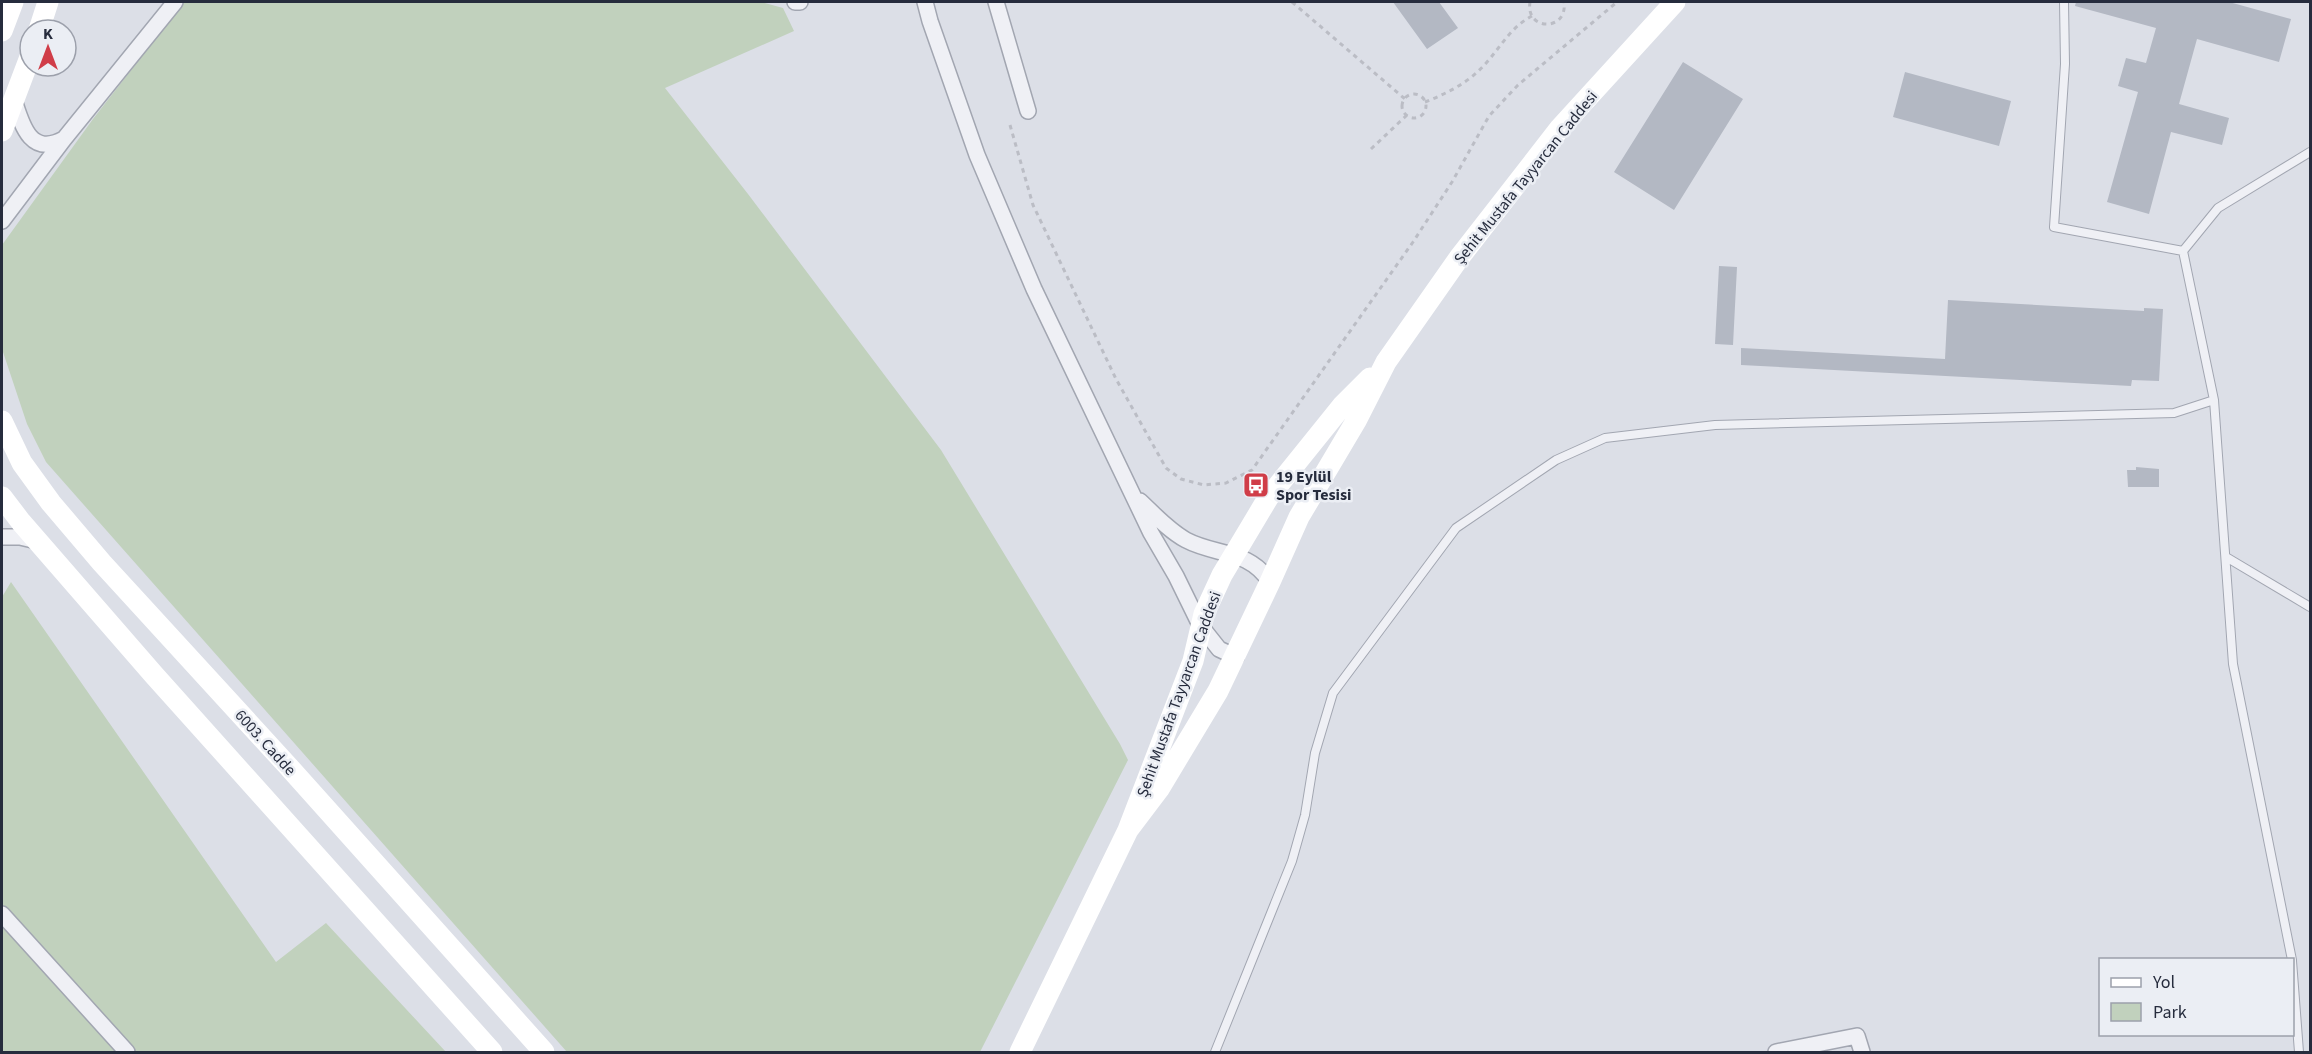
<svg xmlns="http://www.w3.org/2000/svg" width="2312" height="1054" viewBox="0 0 2312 1054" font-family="'Source Sans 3',sans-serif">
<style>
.green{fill:#c1d1bd}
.building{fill:#b3b8c3}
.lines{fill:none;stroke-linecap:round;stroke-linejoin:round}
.service-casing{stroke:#a2a6b1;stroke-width:10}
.minor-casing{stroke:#a2a6b1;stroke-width:18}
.path{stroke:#bbbdc5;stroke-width:3;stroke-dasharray:4.5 4.5;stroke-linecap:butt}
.service{stroke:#eff0f5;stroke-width:8}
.minor{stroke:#eff0f5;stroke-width:15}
.secondary{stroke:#fff;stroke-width:21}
.labels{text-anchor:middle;stroke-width:5;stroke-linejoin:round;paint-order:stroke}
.street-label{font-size:16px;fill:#262c3d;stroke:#ebeef4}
.poi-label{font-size:16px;font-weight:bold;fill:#262c3d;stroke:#ebeef4;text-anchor:start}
</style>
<rect width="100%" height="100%" fill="#dcdfe7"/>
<path class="green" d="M184,2h577l22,6 11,23 -129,57 83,106 193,256 179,294 8,16 -148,292h-413l-521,-590 -19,-38 -25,-75v-104l91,-126z
M11,582l265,380 50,-39 120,129h-444v-455z"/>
<path class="building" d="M1393,2h46l19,26 -31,21z
M2076,2h153l62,17 -12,43 -82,-23 -18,65 50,14 -7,27 -51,-13 -22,82 -42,-12 31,-110 -20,-6 8,-28 20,5 10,-35 -81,-22z
M1683,62l60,37 -69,111 -60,-38z
M1905,72l106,29 -12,45 -106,-29z
M1719,266l18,1 -4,78 -18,-1z
M1948,300l196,11v-3l19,1 -4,72 -27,-1 -1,6 -390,-21v-17l204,11z
M2136,467l23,2v18h-31l-1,-17h9z"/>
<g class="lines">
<defs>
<path id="service" d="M2064,2l1,62 -11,163 129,24
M2183,251l31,149 19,264 59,296
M2183,251l35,-43 92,-56
M2226,557l84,50
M2292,961l7,91
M1215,1052l77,-191 13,-46 10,-62 18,-60 123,-165 100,-68 49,-22 110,-13 459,-12 40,-13"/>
<path id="minor" d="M795,2h5
M925,2l5,19 47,134 57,134 117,244 25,43 24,49 19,24 17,8
M996,2l32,109
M64,139l111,-137
M2,221l62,-82c-34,18 -42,-14 -50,-39
M1140,501c14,13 28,29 46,39 30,16 63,9 84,42
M2,537h18l17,4
M2,914l125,138
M1776,1052l81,-16 5,16"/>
</defs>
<use href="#service" class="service-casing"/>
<use href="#minor" class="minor-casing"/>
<path class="path" d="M1292,2l113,97
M1530,2c-5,29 38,30 34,0
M1402 106a12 12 0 1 1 24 0a12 12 0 1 1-24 0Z
M1425,102c23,-9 45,-20 62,-40 15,-17 24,-35 45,-46
M1010,125l23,80 83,174 50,89 15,11 23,6 22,-2 26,-13 161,-228 39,-60 37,-66 29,-31 99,-83
M1371,149l36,-34"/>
<use href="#service" class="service"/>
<use href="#minor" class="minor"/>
<path class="secondary" d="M39,30l9,-28
M2,31l11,-29
M2,131l28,-74
M2,421l20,42 29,40 51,60 185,202 257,287
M2,497l19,25 133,153 338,377
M1128,830l31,-41 59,-98 52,-109 29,-65 57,-96 30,-59 73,-104 101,-130 115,-126
M1020,1052l108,-222 65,-169 11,-47 18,-39 46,-77 74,-92 28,-28"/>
</g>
<defs>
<symbol id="bus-square" viewBox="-11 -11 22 22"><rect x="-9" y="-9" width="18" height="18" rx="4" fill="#d03d48" stroke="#ebeef4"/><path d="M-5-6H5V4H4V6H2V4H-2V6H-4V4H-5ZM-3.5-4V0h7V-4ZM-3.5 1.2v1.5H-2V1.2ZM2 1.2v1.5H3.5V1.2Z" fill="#fff"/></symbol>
</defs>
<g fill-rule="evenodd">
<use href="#bus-square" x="1241" y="470" width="30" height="30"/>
</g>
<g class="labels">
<g class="street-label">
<text transform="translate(1525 177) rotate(-51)" y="6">Şehit Mustafa Tayyarcan Caddesi</text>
<text transform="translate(1178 694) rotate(-70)" y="6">Şehit Mustafa Tayyarcan Caddesi</text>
<text transform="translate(266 742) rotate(48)" y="6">6003. Cadde</text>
</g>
<g class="poi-label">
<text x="1276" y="482">19 Eylül<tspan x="1276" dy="18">Spor Tesisi</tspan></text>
</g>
</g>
<rect width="2312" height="1054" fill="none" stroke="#262c3d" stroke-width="6"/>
<rect x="2099" y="958" width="195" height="78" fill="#ebeef4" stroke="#9ca0ab" stroke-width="1.5"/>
<rect x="2111" y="978" width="30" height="9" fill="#ffffff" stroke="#9ca0ab" stroke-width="1.5"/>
<text x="2153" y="988" font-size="18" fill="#262c3d">Yol</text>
<rect x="2111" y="1003" width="30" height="18" fill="#c1d1bd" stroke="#9ca0ab" stroke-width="1.5"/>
<text x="2153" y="1018" font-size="18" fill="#262c3d">Park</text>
<g transform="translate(48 48)"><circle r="28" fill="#ebeef4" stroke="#9ca0ab" stroke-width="1.5"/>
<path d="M0-4.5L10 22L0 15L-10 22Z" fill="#d03d48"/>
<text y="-9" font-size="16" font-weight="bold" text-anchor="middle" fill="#262c3d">K</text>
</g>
</svg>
